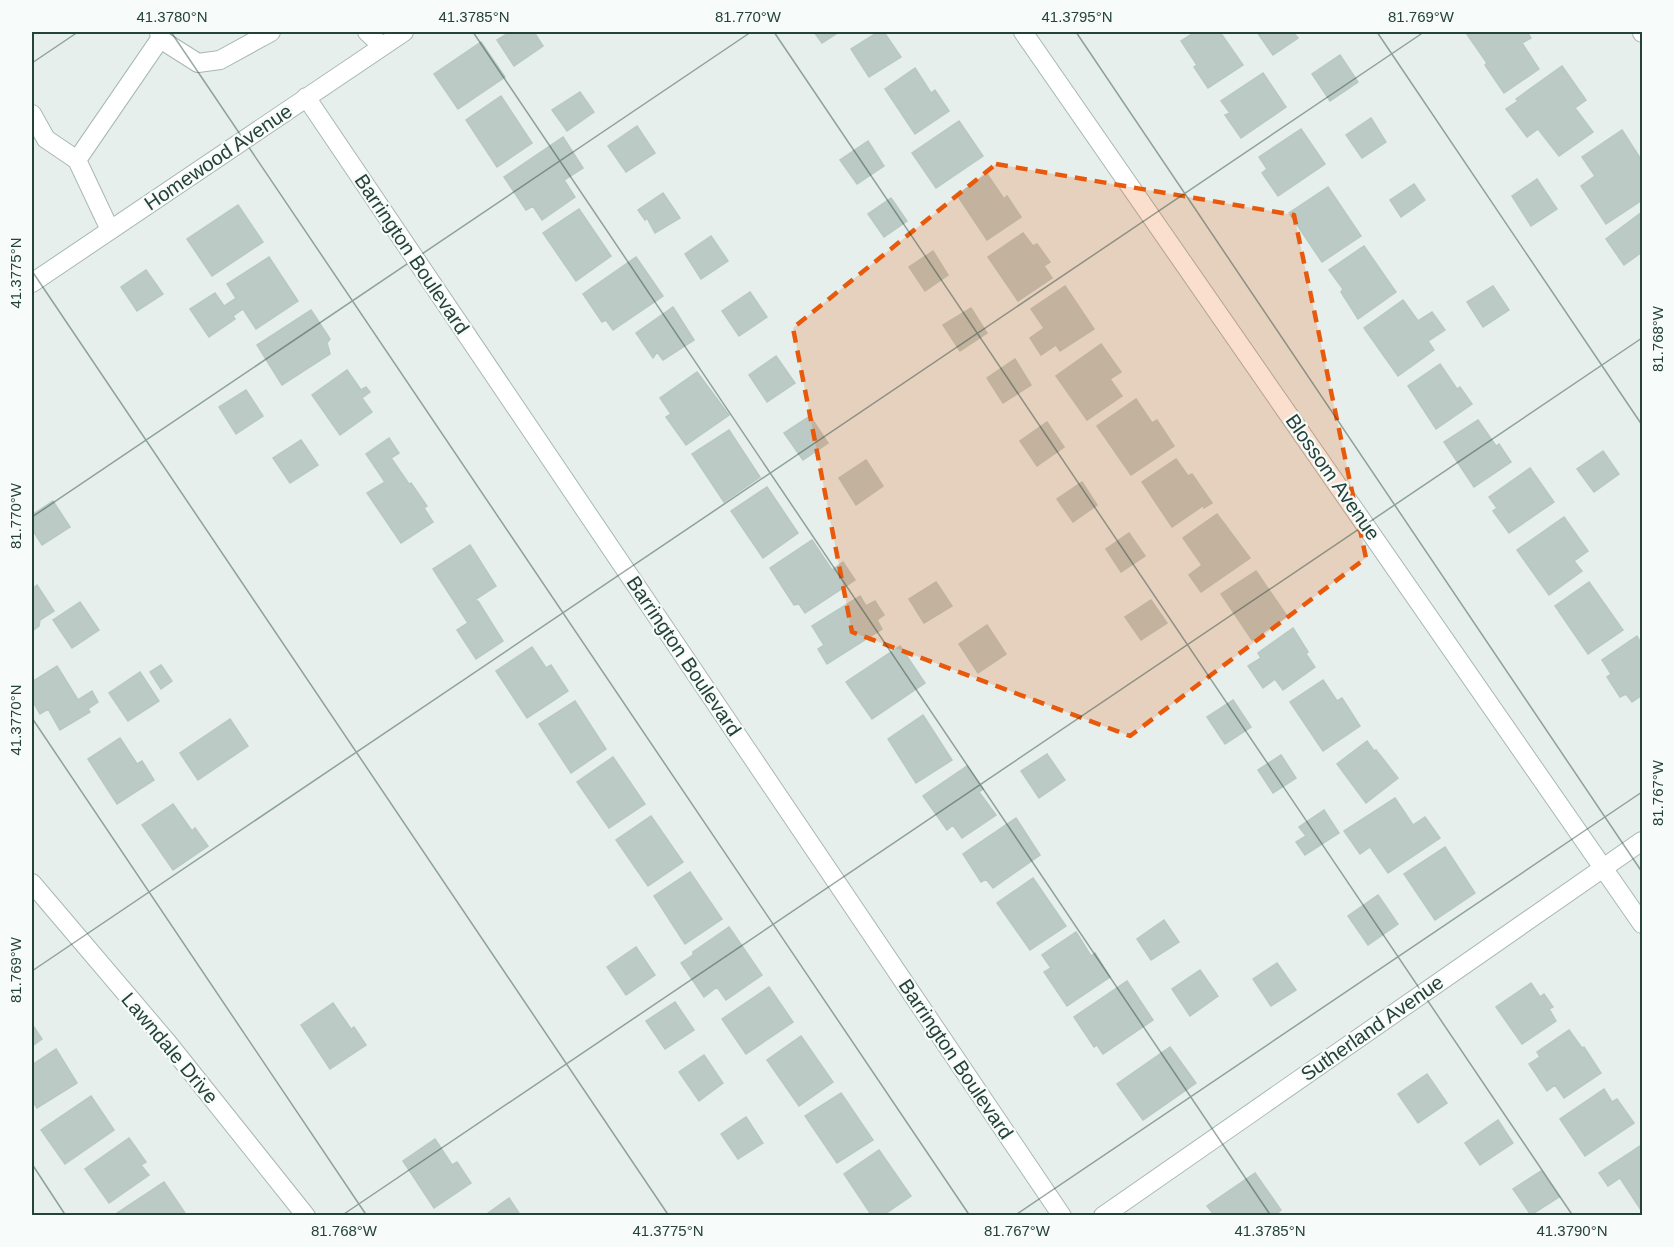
<svg xmlns="http://www.w3.org/2000/svg" width="1674" height="1247" viewBox="0 0 1674 1247" font-family="Helvetica,sans-serif">
<style>
.building{fill:#bbcac4;stroke:#b8c9c2;stroke-width:1.5}
.lines{fill:none;stroke-linecap:round;stroke-linejoin:round}
.minor-casing{stroke:#a8b8b2;stroke-width:20}
.minor{stroke:#fff;stroke-width:18}
.marked{fill:#e8590c;fill-opacity:0.2;stroke:#e8590c;stroke-width:4.5;stroke-dasharray:12 8;stroke-linejoin:round}
.ticks{fill:none;stroke:#24423a;stroke-width:1.5;stroke-opacity:0.45}
.labels{text-anchor:middle;stroke-width:4.5;stroke-linejoin:round;paint-order:stroke}
.street-label{font-size:20px;fill:#24423a;stroke:#f7fbf9}
.neatline{fill:none;stroke:#24423a;stroke-width:2}
.ticks-label{font-size:15px;text-anchor:middle;fill:#24423a}
</style>
<rect width="100%" height="100%" fill="#e6efeb"/>
<path class="building" d="M510,32h24l9,14 -29,20 -17,-26z
M814,32h25l-17,11z
M878,32h6l17,25 -32,20 -18,-28z
M1195,32h25l23,33 -35,23 -14,-21 3,-2 -16,-24z
M1257,32h36l5,6 -25,17z
M1469,32h58l4,6 -9,5 17,26 -35,24 -19,-28 2,-2 -21,-30z
M481,42l24,35 -47,32 -24,-35z
M1340,55l18,27 -28,19 -18,-27z
M1562,66l24,34 -11,8 18,24 -34,24 -21,-27 -11,8 -21,-28 12,-8 -2,-2z
M915,68l16,25 4,-3 14,21 -34,23 -30,-45z
M1263,73l23,34 -45,31 -16,-23 5,-2 -9,-12z
M580,92l14,20 -27,19 -15,-21z
M501,96l31,47 -35,24 -31,-47z
M1371,118l15,24 -24,16 -16,-23z
M959,121l24,35 -47,32 -24,-35z
M637,126l18,27 -29,19 -18,-26z
M1301,129l24,35 -47,32 -16,-23 5,-4 -8,-12z
M1622,130l20,31v39l-36,24 -25,-38 14,-10 -13,-19z
M563,137l20,31 -19,12 11,17 -33,23 -9,-14 -7,4 -22,-33z
M868,141l16,25 -27,18 -17,-24z
M987,174l17,25 3,-3 14,21 -34,23 -30,-45z
M1537,179l20,30 -26,17 -19,-30z
M1414,184l11,16 -24,17 -11,-17z
M1328,187l33,49 -39,26 -33,-49z
M663,193l17,25 -25,15 -8,-15 -2,2 -7,-10z
M891,198l16,23 -23,16 -16,-23z
M238,205l25,37 -51,34 -25,-37z
M579,209l32,47 -35,25 -33,-48z
M1642,212v40l-18,13 -18,-26z
M1023,233l10,13 4,-2 13,18 -6,4 8,12 -34,23 -30,-44z
M711,236l17,25 -27,18 -16,-25z
M1364,246l32,46 -38,27 -17,-27 2,-3 -14,-19z
M933,251l15,24 -23,16 -16,-24z
M269,257l29,44 -42,28 -13,-20 -10,7 2,3 -26,18 -19,-28 25,-16 9,13 12,-8 -9,-14z
M636,257l27,39 -50,34 -7,-10 -4,2 -19,-28z
M146,270l17,24 -26,17 -16,-24z
M1065,286l29,43 -34,22 -4,-6 -15,10 -11,-17 14,-10 -13,-19z
M1493,286l16,24 -26,17 -16,-25z
M750,292l17,25 -28,19 -17,-25z
M1403,300l15,21 14,-9 13,18 -17,11 6,9 -36,26 -34,-48z
M673,307l21,33 -31,20 -6,-8 -4,6 -17,-25z
M971,308l16,25 -27,18 -17,-26z
M311,310l19,29 -3,4 3,11 -48,31 -25,-40z
M1101,344l20,28 -11,7 12,17 -35,24 -31,-44z
M776,356l19,27 -28,19 -18,-27z
M1015,359l16,26 -28,18 -16,-25z
M1440,364l17,25 3,-2 12,17 -36,25 -28,-43z
M347,370l14,20 5,-3 4,5 -8,6 10,14 -32,23 -28,-40z
M697,372l32,43 -43,30 -20,-28 5,-3 -11,-16z
M246,390l17,26 -27,18 -17,-27z
M1136,399l16,24 5,-3 17,26 -43,29 -34,-49z
M810,416l18,27 -25,17 -19,-27z
M1478,420l18,26 3,-2 12,18 -37,25 -30,-45z
M1047,422l17,25 -27,19 -17,-25z
M729,430l31,47 -36,25 -32,-48z
M389,438l10,15 -8,5 18,26 2,-1 16,23 -3,2 9,14 -32,21 -34,-50 18,-11 -19,-28z
M301,440l17,25 -28,18 -17,-25z
M1603,451l16,23 -25,18 -17,-23z
M1176,459l12,17 4,-2 20,29 -8,5v-3l-32,22 -30,-45z
M866,460l17,26 -27,19 -17,-27z
M1530,468l24,34 -45,31 -16,-22 4,-3 -8,-11z
M1082,482l15,23 -24,17 -16,-23z
M767,487l31,46 -35,25 -32,-47z
M53,501l17,26 -28,18 -10,-16v-14z
M1217,514l33,44 -49,34 -12,-17 13,-10 -19,-27z
M1564,517l24,34 -14,10 8,10 -33,24 -32,-45z
M1129,533l16,23 -24,16 -15,-23z
M812,540l20,30 11,-8 12,18 -50,33 -6,-9 -5,1 -24,-37z
M470,545l26,41 -23,15h5l25,40 -27,18 -19,-29 11,-7 -35,-54z
M1256,571l31,45 -35,24 -31,-46z
M936,582l16,24 -28,17 -15,-24z
M1589,582l34,48 -35,24 -33,-48z
M37,585l17,26 -14,9 -1,6 -7,5v-42z
M860,596l6,10 9,-5 9,14 -7,5 5,9 -55,35 -9,-15 6,-4 -12,-19z
M1151,600l16,23 -26,17 -16,-23z
M80,602l19,28 -27,18 -19,-28z
M987,625l19,29 -28,19 -19,-29z
M1293,628l15,24 -2,2 9,13 -32,23 -8,-11 -12,9 -15,-22 13,-8 -3,-5z
M1637,636l5,9v50l-10,7 -6,-8 -6,3 -13,-20 4,-3 -9,-14z
M900,646l25,37 -53,36 -26,-37z
M532,647l14,21 5,-3 17,26 -41,27 -31,-47z
M161,665l11,16 -11,8 -11,-17z
M57,666l21,34 14,-9 6,11 -10,7 2,3 -30,18 -12,-21 -8,5 -8,-14v-18z
M140,672l19,29 -31,20 -19,-28z
M1323,680l14,21 5,-3 18,28 -37,25 -33,-49z
M1233,700l18,27 -26,17 -18,-27z
M575,701l31,48 -35,24 -32,-49z
M923,715l29,45 -36,23 -28,-44z
M230,719l18,27 -50,34 -18,-27z
M120,738l17,26 5,-3 12,19 -37,24 -29,-45z
M1367,741l7,10 2,-1 22,28 -32,25 -29,-39z
M1047,754l18,26 -26,18 -18,-27z
M1281,755l15,23 -23,15 -15,-23z
M613,757l32,47 -36,24 -32,-46z
M967,766l16,23 -4,3 17,23 -34,23 -9,-13 -6,5 -24,-34z
M1395,798l18,27 12,-8 15,21 -52,35 -18,-26 -10,7 -16,-23z
M173,804l19,27 3,-3 13,18 -35,24 -31,-45z
M1324,810l15,23 -34,22 -9,-13 10,-6 -7,-9z
M651,816l32,46 -35,24 -32,-46z
M1016,818l24,37 -47,33 -7,-9 -5,3 -18,-28z
M1445,847l30,46 -40,27 -31,-46z
M690,872l32,47 -37,25 -31,-48z
M1033,878l33,48 -36,24 -33,-47z
M1378,895l20,29 -30,21 -20,-29z
M1164,920l15,22 -28,18 -14,-21z
M729,927l33,48 -36,25 -9,-13 -13,10 -23,-34 12,-8v-3z
M1076,932l15,24 4,-3 15,24 -43,29 -23,-34 7,-4 -9,-13z
M636,947l19,28 -29,20 -19,-28z
M1277,963l19,27 -25,16 -18,-27z
M1200,970l18,26 -28,20 -18,-27z
M1127,981l26,39 -50,34 -6,-9 -3,2 -20,-30z
M1531,983l9,14 4,-3 9,13 -4,2 7,12 -34,23 -26,-37z
M769,987l24,35 -47,32 -24,-35z
M675,1002l19,28 -29,19 -19,-28z
M333,1003l18,26 3,-2 12,18 -36,24 -29,-44z
M32,1024l10,15 -10,7z
M1569,1030l13,18 2,-1 17,26 -37,25 -9,-13 -8,6 -18,-27 11,-7 -3,-5z
M801,1036l32,46 -34,24 -32,-46z
M1170,1047l26,36 -53,37 -26,-36z
M56,1049l21,34 -40,25 -5,-8v-35z
M704,1055l19,28 -24,18 -20,-29z
M1427,1074l20,29 -29,20 -20,-29z
M1604,1089l8,13 5,-3 17,24 -49,33 -25,-37z
M841,1093l32,47 -36,23 -32,-47z
M91,1096l23,34 -49,34 -24,-34z
M746,1117l17,26 -25,16 -17,-25z
M1498,1120l15,23 -33,22 -15,-22z
M129,1138l17,24 -5,3 8,10 -40,28 -24,-34z
M435,1139l17,26 5,-3 14,21 -37,25 -31,-47z
M1640,1146l2,3v61h-1l-21,-32 -12,8 -9,-13z
M879,1150l32,46 -29,20h-10l-28,-42z
M1541,1171l18,26 -28,18 -18,-26z
M1255,1173l26,37 -7,6h-62l2,-1 -7,-9z
M164,1182l23,34h-69l-1,-3z
M509,1198l12,18h-37z"/>
<g class="lines">
<defs>
<path id="minor" d="M367,32l15,14
M1023,32l619,892
M1642,32v1
M160,39l38,24 22,-3 51,-28
M306,97l756,1119
M32,114l14,25 31,21
M110,230l-33,-70 83,-121 -1,-7
M32,283l372,-251
M32,883l136,160 138,173
M1103,1216l539,-375"/>
</defs>
<use href="#minor" class="minor-casing"/>
<use href="#minor" class="minor"/>
</g>
<path class="marked" d="M996,164l298,51 72,343 -236,178 -278,-104 -59,-304z"/>
<path class="ticks" d="M171,32l799,1184M473,32l798,1184M774,32l799,1184M1076,32l566,840M1377,32l265,393M32,63l46,-31M32,271l637,945M32,517l719,-485M32,718l335,498M32,971l1392,-939M32,1164l34,52M341,1216l1301,-878M1014,1216l628,-424"/>
<g class="labels">
<g class="street-label">
<text transform="translate(218 157) rotate(-34)" y="7">Homewood Avenue</text>
<text transform="translate(412 254) rotate(56)" y="7">Barrington Boulevard</text>
<text transform="translate(1333 477) rotate(55)" y="7">Blossom Avenue</text>
<text transform="translate(684 656) rotate(56)" y="7">Barrington Boulevard</text>
<text transform="translate(1372 1028) rotate(-35)" y="7">Sutherland Avenue</text>
<text transform="translate(170 1048) rotate(50)" y="7">Lawndale Drive</text>
<text transform="translate(956 1059) rotate(56)" y="7">Barrington Boulevard</text>
</g>
</g>
<rect width="1674" height="1247" fill="none" stroke="#f7fbf9" stroke-width="66"/>
<rect x="33" y="33" width="1608" height="1181" class="neatline"/>
<g class="ticks-label">
<text x="172" y="22">41.3780°N</text>
<text x="474" y="22">41.3785°N</text>
<text x="748" y="22">81.770°W</text>
<text x="1077" y="22">41.3795°N</text>
<text x="1421" y="22">81.769°W</text>
<text transform="translate(16 273) rotate(-90)" y="5">41.3775°N</text>
<text transform="translate(1658 339) rotate(-90)" y="5">81.768°W</text>
<text transform="translate(16 516) rotate(-90)" y="5">81.770°W</text>
<text transform="translate(16 720) rotate(-90)" y="5">41.3770°N</text>
<text transform="translate(1658 793) rotate(-90)" y="5">81.767°W</text>
<text transform="translate(16 970) rotate(-90)" y="5">81.769°W</text>
<text x="344" y="1236">81.768°W</text>
<text x="668" y="1236">41.3775°N</text>
<text x="1017" y="1236">81.767°W</text>
<text x="1270" y="1236">41.3785°N</text>
<text x="1572" y="1236">41.3790°N</text>
</g>
</svg>
